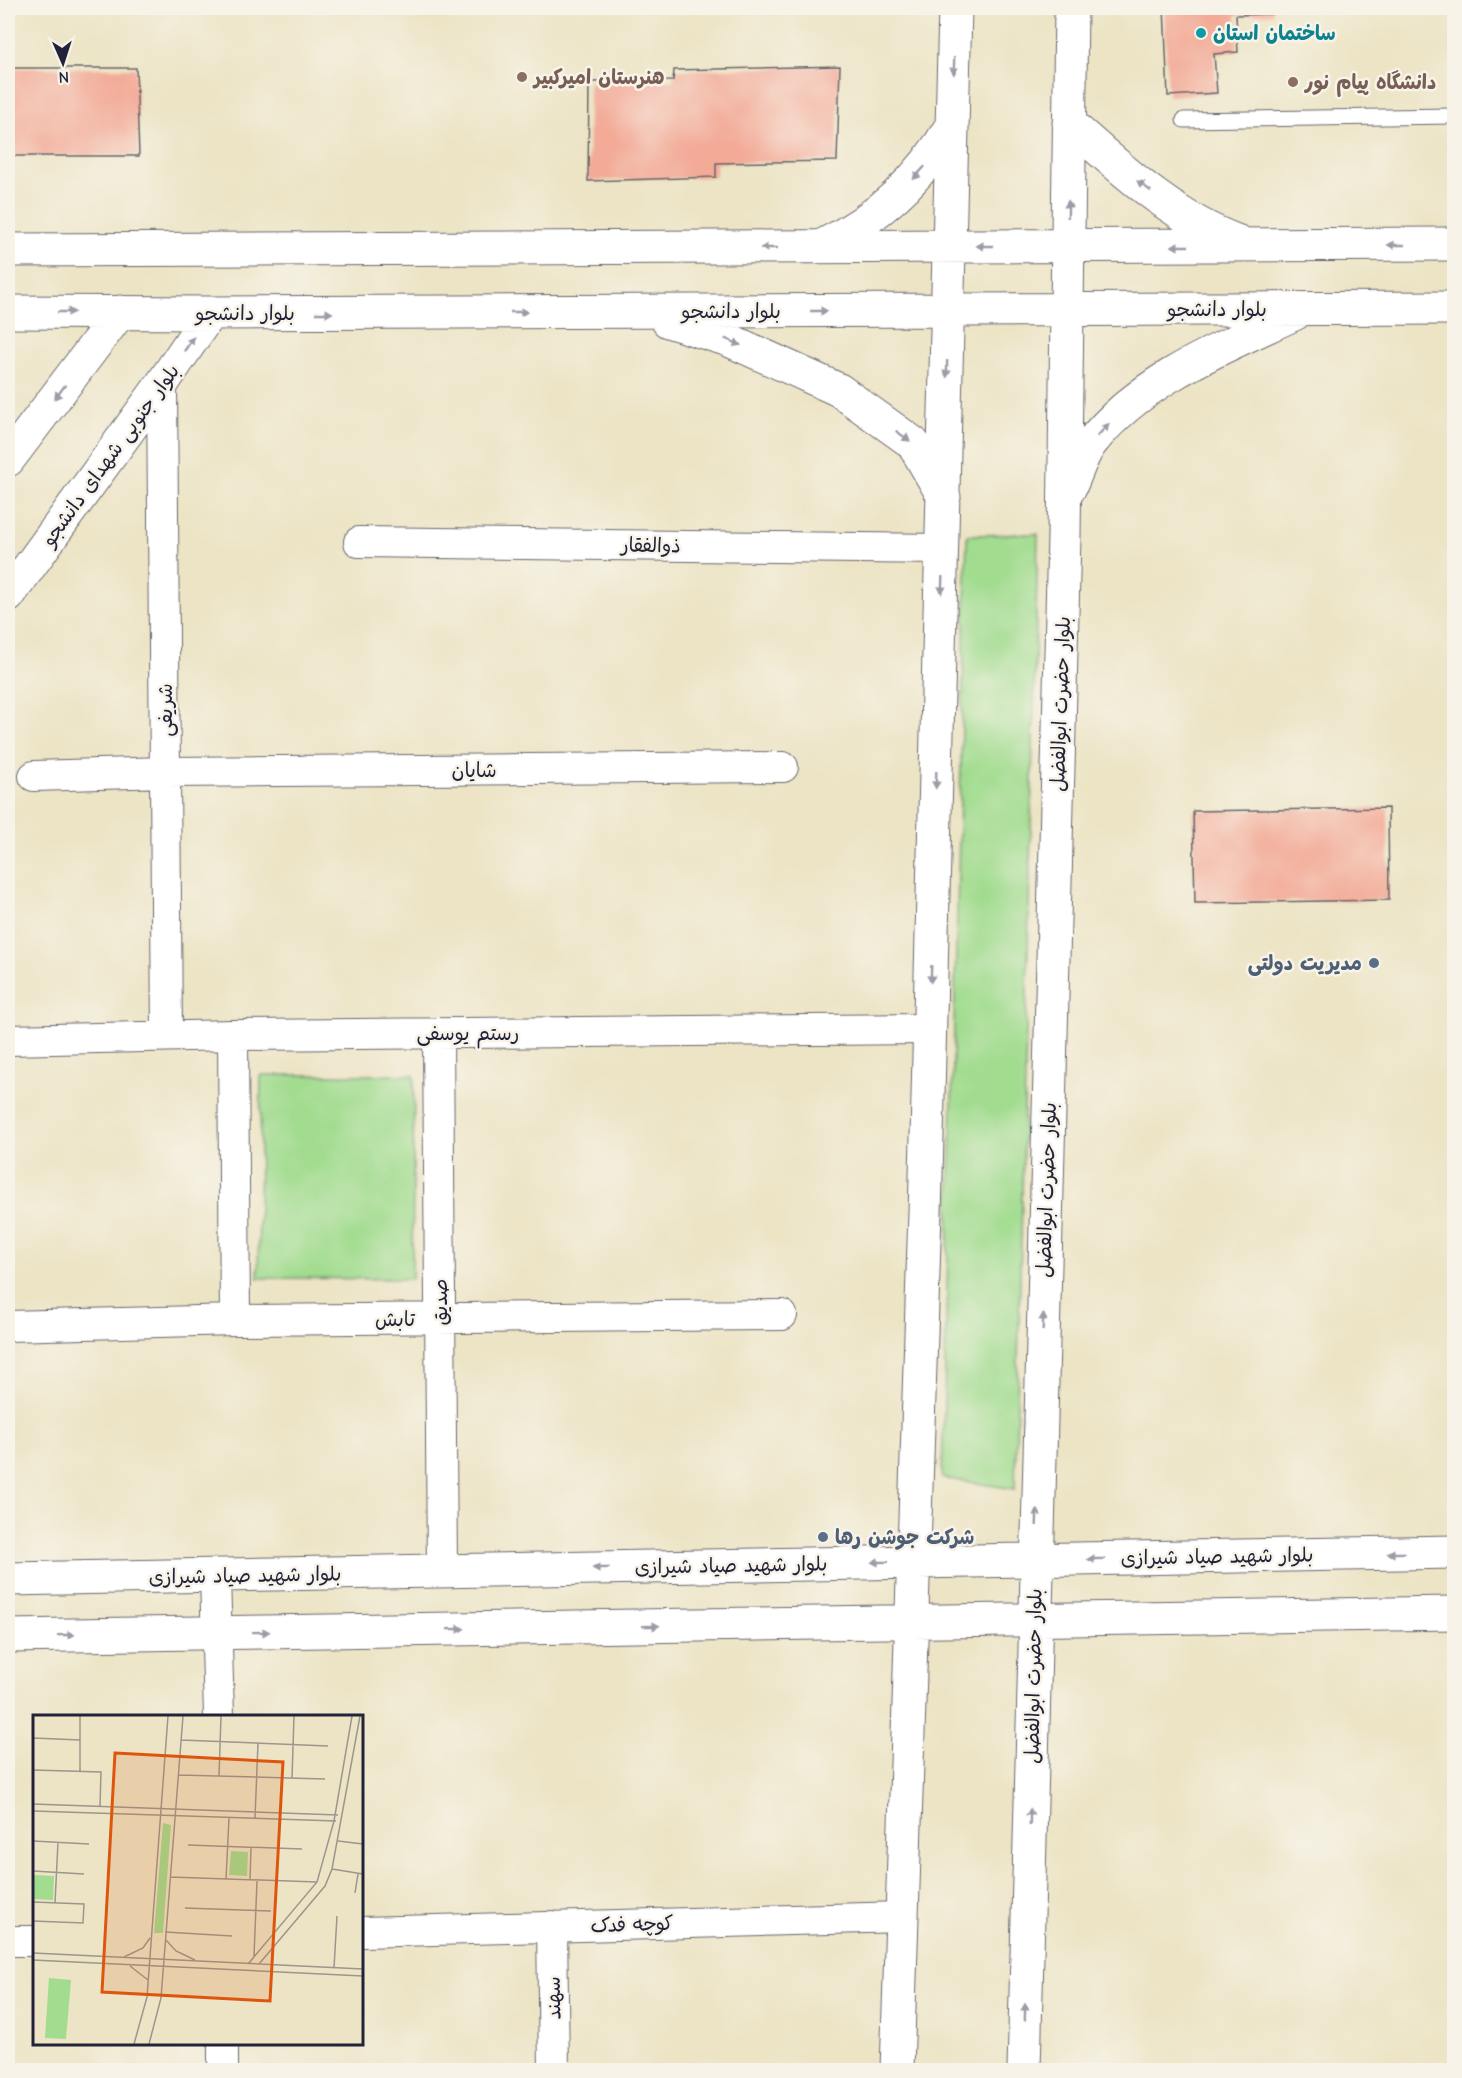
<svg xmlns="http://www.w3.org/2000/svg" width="1462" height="2078" viewBox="0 0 1462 2078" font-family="'Comic Neue','Playpen Sans Arabic',sans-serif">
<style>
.green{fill:#a1dc8f;stroke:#627f65;stroke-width:1.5}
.building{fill:#f3ab98}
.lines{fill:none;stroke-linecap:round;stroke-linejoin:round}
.lane-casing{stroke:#69666b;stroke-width:17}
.street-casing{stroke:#69666b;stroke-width:32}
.secondary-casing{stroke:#69666b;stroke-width:35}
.lane{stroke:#fff;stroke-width:15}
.street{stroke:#fff;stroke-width:30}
.secondary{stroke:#fff;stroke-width:33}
.oneway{fill:#9c9ca7}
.culture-dot{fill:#0f9aa8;stroke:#f7f3e8;stroke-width:2}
.education-dot{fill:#8d6e63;stroke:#f7f3e8;stroke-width:2}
.service-dot{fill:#5c6f8a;stroke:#f7f3e8;stroke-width:2}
.labels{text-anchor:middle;stroke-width:5;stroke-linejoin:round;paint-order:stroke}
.culture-label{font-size:20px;font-weight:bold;fill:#0d838f;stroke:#f7f3e8;text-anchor:start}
.education-label{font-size:20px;font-weight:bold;fill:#785e54;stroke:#f7f3e8;text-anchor:start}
.street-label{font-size:20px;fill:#22223b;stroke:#f7f3e8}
.service-label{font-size:20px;font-weight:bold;fill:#4e5e75;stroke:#f7f3e8;text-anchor:end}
.inset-road{fill:none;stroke:#9b968e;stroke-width:1.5}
.view{fill:#de560e;fill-opacity:0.15;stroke:#de560e;stroke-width:3}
.inset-edge{fill:none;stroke:#22223b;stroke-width:3}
</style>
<rect width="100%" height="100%" fill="#f7f3e8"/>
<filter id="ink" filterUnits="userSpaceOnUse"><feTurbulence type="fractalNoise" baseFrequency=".0167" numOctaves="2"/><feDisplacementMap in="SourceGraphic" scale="12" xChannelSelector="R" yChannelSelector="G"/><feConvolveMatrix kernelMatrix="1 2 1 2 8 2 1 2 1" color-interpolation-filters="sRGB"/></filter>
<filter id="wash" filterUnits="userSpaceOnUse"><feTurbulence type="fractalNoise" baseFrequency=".008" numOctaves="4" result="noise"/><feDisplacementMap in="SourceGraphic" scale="24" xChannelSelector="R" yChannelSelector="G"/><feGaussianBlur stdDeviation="1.35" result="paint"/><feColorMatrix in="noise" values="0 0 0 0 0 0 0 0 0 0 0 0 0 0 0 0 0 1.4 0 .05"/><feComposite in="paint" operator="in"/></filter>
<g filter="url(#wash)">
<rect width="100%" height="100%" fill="#ece4c5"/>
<path class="green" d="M1038,534l-23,955 -73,-11 25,-943z
M261,1075h153l-2,204 -154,-1z"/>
<g id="blocks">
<path class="building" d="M1164,8h108l1,6 -37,1 2,37 -24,2 3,39 -49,3z
M840,66l-3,95 -121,2v14l-128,4 1,-99 84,-1 1,-11z
M8,68h128l3,88h-128v-14l-3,-1z
M1388,808l1,92 -194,3 -2,-92z"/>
</g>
</g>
<g filter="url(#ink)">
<use href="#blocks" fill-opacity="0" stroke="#69666b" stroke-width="1.5"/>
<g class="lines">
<defs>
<path id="lane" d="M1184,120l270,-4"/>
<path id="street" d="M162,384l5,652
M359,542l584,7
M34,776l131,-4 618,-5
M438,1033l4,538
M233,1035l2,285
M8,1040l225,-5 696,-6
M8,1326l227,-6 547,-5
M215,1576l4,140
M552,1926l2,144
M362,1932l541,-15
M8,1941h26
M223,2044v26"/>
<path id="secondary" d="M1069,123c51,45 105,96 170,119
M822,246c57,-29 98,-66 130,-121
M8,250l1446,-6
M8,312l202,1 1244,-5
M668,321l61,19 110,50 74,53 31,54
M8,460l112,-148
M1069,489c7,-14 12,-33 22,-46 51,-65 133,-96 205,-130
M8,596l154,-212 48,-71
M8,1579l1446,-27
M8,1636l1446,-23
M897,2070c24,-687 45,-1375 58,-2062
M1024,2070l40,-1533 7,-529"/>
</defs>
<use href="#lane" class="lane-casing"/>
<use href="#street" class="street-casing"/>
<use href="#secondary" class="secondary-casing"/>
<use href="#lane" class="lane"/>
<use href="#street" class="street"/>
<use href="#secondary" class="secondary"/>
</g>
<defs><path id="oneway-solid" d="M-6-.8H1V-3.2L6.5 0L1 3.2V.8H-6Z" transform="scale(1.5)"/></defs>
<g class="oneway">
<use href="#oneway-solid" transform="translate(954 66) rotate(91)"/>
<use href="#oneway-solid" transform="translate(919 173) rotate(132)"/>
<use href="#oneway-solid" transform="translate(1144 186) rotate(-144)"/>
<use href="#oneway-solid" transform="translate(1068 209) rotate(-89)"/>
<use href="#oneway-solid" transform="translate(1396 245) rotate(180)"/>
<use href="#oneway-solid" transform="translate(985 246) rotate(180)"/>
<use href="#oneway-solid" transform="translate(1180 246) rotate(180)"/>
<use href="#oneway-solid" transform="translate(769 248) rotate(180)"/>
<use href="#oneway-solid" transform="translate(819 311)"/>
<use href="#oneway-solid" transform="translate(66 312)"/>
<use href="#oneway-solid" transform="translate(519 312)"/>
<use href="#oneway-solid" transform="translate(324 313)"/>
<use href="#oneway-solid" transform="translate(733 342) rotate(23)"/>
<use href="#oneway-solid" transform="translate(189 344) rotate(-56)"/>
<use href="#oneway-solid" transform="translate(947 369) rotate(91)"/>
<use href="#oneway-solid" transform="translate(60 392) rotate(127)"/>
<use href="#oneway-solid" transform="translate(1103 430) rotate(-47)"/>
<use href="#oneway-solid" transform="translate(903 436) rotate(36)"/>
<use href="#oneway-solid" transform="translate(942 585) rotate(92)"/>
<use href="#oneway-solid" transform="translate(936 780) rotate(92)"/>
<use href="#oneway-solid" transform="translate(931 974) rotate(92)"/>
<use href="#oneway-solid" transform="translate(1043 1322) rotate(-88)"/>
<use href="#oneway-solid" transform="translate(1037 1517) rotate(-88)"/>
<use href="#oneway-solid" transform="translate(1396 1553) rotate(179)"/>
<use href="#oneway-solid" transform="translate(1096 1559) rotate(179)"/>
<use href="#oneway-solid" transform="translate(880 1562) rotate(179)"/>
<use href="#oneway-solid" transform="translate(601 1568) rotate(179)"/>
<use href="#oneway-solid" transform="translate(651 1626) rotate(-1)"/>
<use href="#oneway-solid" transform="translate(456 1629) rotate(-1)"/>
<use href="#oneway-solid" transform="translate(261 1632) rotate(-1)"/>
<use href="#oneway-solid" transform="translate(66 1635) rotate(-1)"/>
<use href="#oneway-solid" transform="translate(1030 1817) rotate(-89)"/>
<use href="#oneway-solid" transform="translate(1025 2012) rotate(-89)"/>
</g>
</g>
<circle class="culture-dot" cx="1201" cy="33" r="6"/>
<g class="education-dot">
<circle cx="522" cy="77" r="6"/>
<circle cx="1293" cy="82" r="6"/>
</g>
<g class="service-dot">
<circle cx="1374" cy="963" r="6"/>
<circle cx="823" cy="1537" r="6"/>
</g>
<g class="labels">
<g class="culture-label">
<text x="1213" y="40">ساختمان استان</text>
</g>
<g class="education-label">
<text x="534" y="84">هنرستان امیرکبیر</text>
<text x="1305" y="89">دانشگاه پیام نور</text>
</g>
<g class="street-label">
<text x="1217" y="316">بلوار دانشجو</text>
<text x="731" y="318">بلوار دانشجو</text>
<text x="245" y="320">بلوار دانشجو</text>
<text transform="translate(110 455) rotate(-54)" y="7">بلوار جنوبی شهدای دانشجو</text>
<text transform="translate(651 545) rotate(1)" y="7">ذوالفقار</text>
<text transform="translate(1060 704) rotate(-88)" y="7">بلوار حضرت ابوالفضل</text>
<text transform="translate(165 710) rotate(-90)" y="7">شریفی</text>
<text x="474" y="777">شایان</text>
<text x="468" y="1040">رستم یوسفی</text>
<text transform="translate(1046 1190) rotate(-88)" y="7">بلوار حضرت ابوالفضل</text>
<text transform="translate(440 1302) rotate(-90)" y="7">صدیق</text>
<text x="395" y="1326">تابش</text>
<text transform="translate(1217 1556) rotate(-1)" y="7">بلوار شهید صیاد شیرازی</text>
<text transform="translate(731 1565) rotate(-1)" y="7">بلوار شهید صیاد شیرازی</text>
<text transform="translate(245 1575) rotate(-1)" y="7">بلوار شهید صیاد شیرازی</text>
<text transform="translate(1033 1676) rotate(-89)" y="7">بلوار حضرت ابوالفضل</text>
<text transform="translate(632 1924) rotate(-2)" y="7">کوچه فدک</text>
<text transform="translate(553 1998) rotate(-91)" y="7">سهند</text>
</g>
<g class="service-label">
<text x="1362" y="970">مدیریت دولتی</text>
<text x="835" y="1544" text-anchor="start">شرکت جوشن رها</text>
</g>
</g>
<g transform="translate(33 1715)">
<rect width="330" height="330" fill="#ece4c5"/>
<path d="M130,108l8,2 -8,108h-9zM198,136l17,1 -1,24 -18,-1zM0,160l21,1 -1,24 -20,-1zM16,263l22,2 -5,59 -21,-1z" fill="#a1dc8f"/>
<path class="inset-road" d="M0,23l47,2v31M47,25v-24M148,25l147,6M0,55l68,2 -1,34M145,60l147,4M186,61l2,-60M259,63l2,-62M0,89l305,11M0,96l303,10M222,103l3,-75M0,126l56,3M305,126l25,3M155,130l114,4M299,154l31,5M0,156l51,3M137,162l147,5M193,164l3,-61M217,165l1,-32M322,178l3,-19M0,187l51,2 -1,19 -50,-2M22,188l3,-61M152,193l86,3M132,217l67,4M133,225l10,11 19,9M0,238l330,16M221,241l3,-75M91,242l19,-9 7,-10M0,245l330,16M215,249l69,-82 17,-61 18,-105M226,249l66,-78 7,-17 28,-153M97,251l18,14M301,253l3,-52M101,329l13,-47 21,-281M116,329l12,-46 22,-282"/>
<path class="view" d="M82,38l168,9 -13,239 -168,-9z"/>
<rect width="330" height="330" class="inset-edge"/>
</g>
<rect width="1462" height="2078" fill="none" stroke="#f7f3e8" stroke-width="30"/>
<g transform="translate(63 63) rotate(177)" stroke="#f7f3e8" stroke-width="4.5" paint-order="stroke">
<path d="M0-4.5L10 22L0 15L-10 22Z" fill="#22223b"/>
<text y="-9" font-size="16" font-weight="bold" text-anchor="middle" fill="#22223b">N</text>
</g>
</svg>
